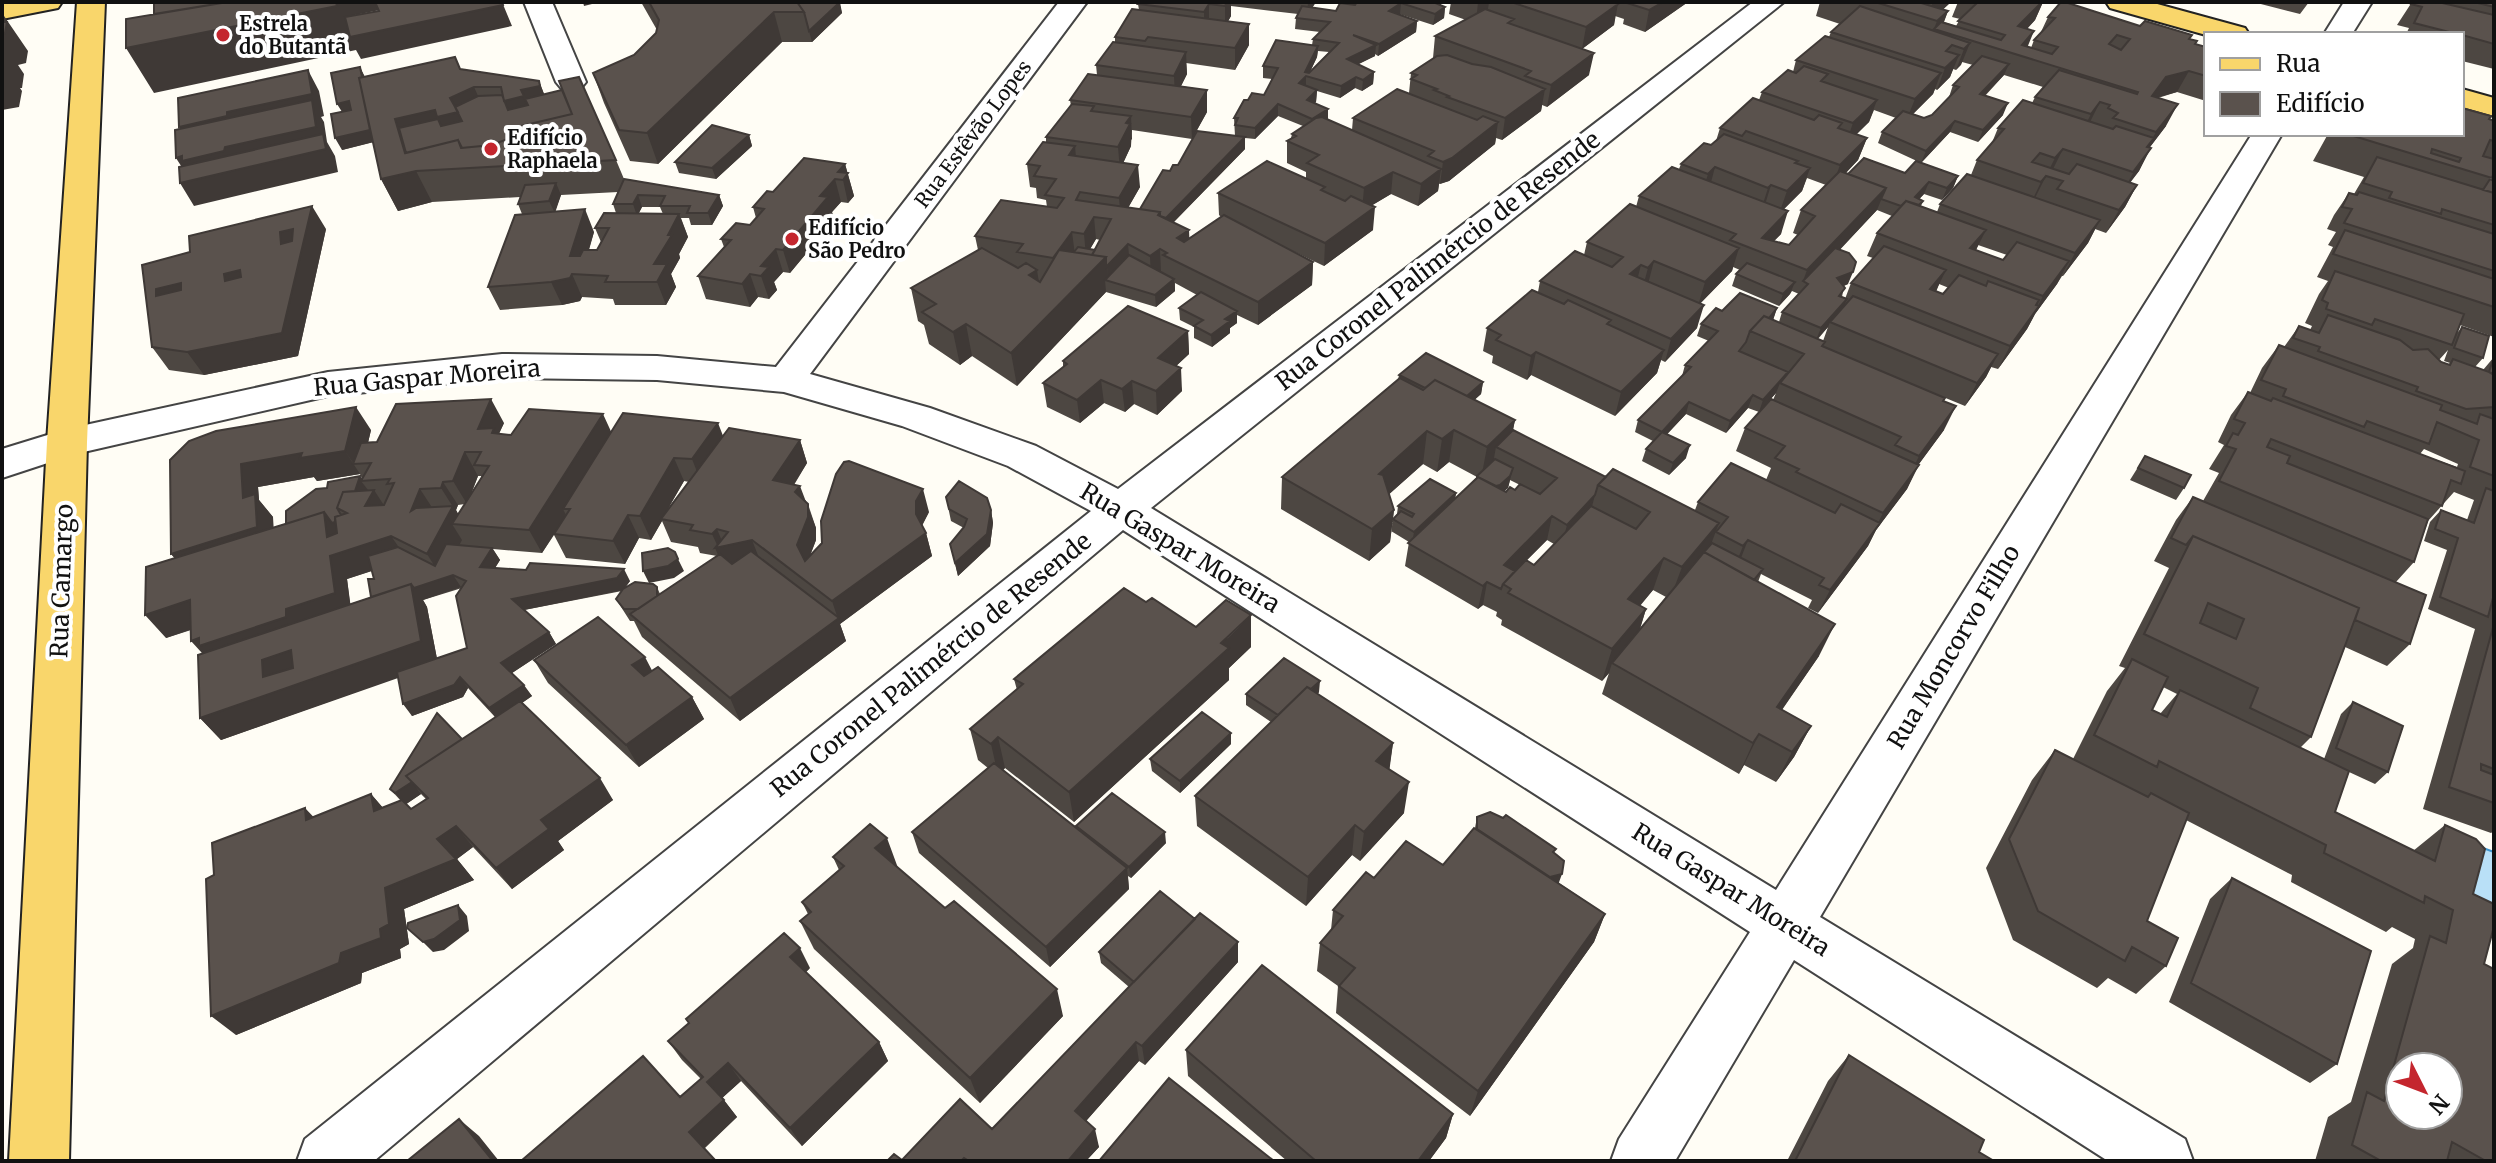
<svg xmlns="http://www.w3.org/2000/svg" width="2496" height="1163" viewBox="0 0 2496 1163" font-family="Merriweather,serif">
<style>
.water{fill:#b9e0f7;stroke:#3f96cf;stroke-width:2}
.lines{fill:none;stroke-linecap:round;stroke-linejoin:round}
.minor-casing{stroke:#444;stroke-width:4}
.major-casing{stroke:#222;stroke-width:4}
.minor{fill:#fff;fill-rule:evenodd}
.major{fill:#f9d66b;fill-rule:evenodd}
.wall{fill:#4d4742;fill-rule:evenodd}
.shaded-wall{fill:#3f3936}
.building{fill:#5a524d;stroke:#3f3936;stroke-width:2;fill-rule:evenodd}
.poi-dot{fill:#c4262e;stroke:#fff;stroke-width:3}
.labels{text-anchor:middle;stroke-width:8;stroke-linejoin:round;paint-order:stroke}
.far-poi-label{font-size:20px;font-weight:bold;fill:#111;stroke:#fff;text-anchor:start}
.far-street-label{font-size:20px;fill:#111;stroke:#fff}
.street-label{font-size:24px;fill:#111;stroke:#fff}
</style>
<rect width="100%" height="100%" fill="#fffdf5"/>
<path class="water" d="M2439,832l55,20v60l-8,-3 -47,-55z"/>
<g class="lines">
<defs>
<path id="minor" d="M524,2h28l34,80 -5,6 -10,3 -10,-3 -5,-6z
M1059,2h28l-277,372 120,34 106,38 82,43 635,-487h31l-633,506 625,382 476,-756h30l-462,783 365,222 8,22h-85l-314,-201 -119,201h-64l8,-22 131,-207 -627,-402 -749,631h-77l8,-22 786,-628 -83,-45 -106,-40 -118,-34 -127,-12 -155,-2 -174,18 -253,58 -73,24v-29l65,-20 261,-57 174,-18 155,2 119,11z
M2344,2h28l-20,32h-28z"/>
<path id="major" d="M62,2l-4,6 -56,11v-16z
M77,2h28l-18,440 -18,719h-60l38,-719z
M2106,2h44l95,26 4,6 -43,1 -96,-27z
M2462,89l32,9v18l-32,-9z"/>
</defs>
<use href="#minor" class="minor-casing"/>
<use href="#major" class="major-casing"/>
<use href="#minor" class="minor"/>
<use href="#major" class="major"/>
</g>
<path class="wall" d="M641,2h198l3,11 -30,29h-30l-124,122 -28,-3 -26,-58 -11,-30 41,-18 22,-22 1,-3z
M1140,2h176l-4,6 24,3 19,-6 2,-3h84v3l4,2 -1,11 -11,7 -34,-11 18,7 -1,11 -38,24 -3,-2v2l-17,8 16,8 -1,12 -11,7 -7,-3 -15,10 -23,-7 -1,11 -1,1 13,6v11l24,10 1,-12 56,-25 2,-20 23,-15h-1l2,-22 31,-16 -17,-6 2,-12h237l-43,30 -22,-8 1,-5 -9,-3 -1,9 -32,24 7,26 -42,32 -5,-2 -1,6 -39,29 -6,-2 -1,6 -46,37 -10,3 -1,7 -20,15 -27,-12 -20,12 2,24 -49,36 -42,-20 31,16 -1,23 -54,40 -21,-10v8l-7,5v5l-18,14 -18,-9v-11l-14,-7 -1,-12 18,-13 -22,-12v8l-19,16 -50,-15 -89,94 -45,-30 -12,9 -31,-21 -5,-19 -6,-4 -7,-33 67,-38 -3,-14 72,-29 -1,-7 -9,-2 -1,-10 -6,-1 -3,-23 19,-22v-5l25,-31 -1,-6 27,-25 -1,-10 19,-23v-5l24,-27 -1,-6zM1231,6l67,8 -2,4 -1,11 25,3 -7,7 -1,6 -49,21v12l9,1 -8,16 -16,5 -14,18 1,18 -65,35 -30,38 -12,-1 12,-21 -17,-24 8,-17 1,-16 60,9 15,-27v-22l-26,-4 6,-12 -1,-11 49,7 14,-25 -21,-24 3,-5zM1318,51l11,1 -19,20 7,-15zM1278,116l25,10 -11,8 -1,4 -4,3v22l19,9v6l-88,15 1,22 2,2 -32,21 -15,-16 71,-73v-11l10,1zM1096,239l4,1 -5,10 -5,-1z
M1820,2h131l-8,7 5,2 -4,11 12,4 4,-7 -8,-2 6,-15h85l-8,18 -8,9v18l4,1 3,-8 6,-6 8,-17 92,9 50,13 5,5 11,3v54l-29,-9 -19,6 8,28 -16,21 -11,24 -9,11 7,3 -12,22 -19,26 -11,-4 -7,14 -25,33h-1l-5,8 -22,30 -8,15 -29,40 -7,-2 -5,10 -21,29 -51,-21 29,16 1,29 -26,35 -11,24 -31,41 -8,16 -50,67 -10,-5 4,-8 -51,-26 -3,8 61,74 -37,54 29,16 -17,31 -18,25 -32,-17 -5,9 -137,-80 7,-21 -7,8 -101,-56 1,-5 -6,-4 1,-4 -14,-7 -5,4 -73,-43 4,-24 -18,-11 2,-12 4,-5 1,-8 58,-13 -1,6 22,-22 -28,-15 -12,10 -14,-8 -34,30 5,16 -4,32 -21,19 -88,-52 1,-32 116,-97 1,-5 84,7 -2,12 -7,6 41,20 -2,10 93,47 89,33 3,-8 68,-22 5,-12 -35,-17 9,-23 28,-28 3,-7 -17,19 -11,-4 -22,25 -40,-19 -19,20 19,24 -17,17 -27,-14 4,-12 7,-8 -18,-9 3,-12 44,-44 3,-11 24,-24 -12,-5 4,-12 21,-13 55,-3 -4,12 6,2 3,-10 17,-18 -7,-3 -2,3 -11,12 -47,-20 4,-12 4,-4 -7,-3 -1,4 -32,32 -3,25 -32,34 -4,-2 -4,13 -42,43 -84,-41 -4,5 -35,-17 1,-7 -10,-5 4,-23 51,-36 2,-11 44,-26 3,-13 49,-35 3,-11 40,-27 2,-5 30,-19 5,-4 4,-13 39,-28 3,-8 31,-20 3,-12 33,-23 2,-5 9,-8 -24,-8zM1962,62l11,3 -20,20 -4,12 -17,18 -8,3 -11,-4 20,-20 2,-5 2,1 13,-13 3,-8 3,1zM2004,75l39,12 -8,10 -3,6 -34,25 -7,17 -14,15 -6,15 -31,29 -3,8 -16,-6 2,-5 -4,-2 5,-5 18,6 11,-12 5,-12 -37,-13 29,-31 28,10 25,-27 -18,-19zM1874,110l22,8 -14,14 -4,11 41,19 -14,11h-59l12,-13 9,-22 -11,-4 13,-12zM1807,178l19,7 -25,25 -8,23 5,2 -9,10 -15,-4 7,-7 3,-25 18,-18zM1877,210l15,6 -15,17 -10,23 6,2 -22,25 -6,16 -3,-2 2,-11 4,-2 -8,-35zM1978,245l29,10 -4,5 -27,-10zM1939,284l10,4 -6,6 -7,-2zM1828,327l-5,14 -5,-2zM1510,480l10,5 -5,5 -9,2 -2,-1 4,-3zM1547,540l7,4 -20,21 -8,-4zM1653,590l13,7 -26,32 6,-20 -6,-3z
M2253,2h56l-9,12z
M2412,2h82v67l-32,-8v-27h-56l3,-6 -12,-3z
M360,67l5,10 96,-8 78,12 5,13 72,66 8,19 95,16 4,11 -11,19h-21l-2,-7h-8l7,19 -9,17 1,4 -9,16 5,13 -10,18h-51l-2,-6 -31,-2 -2,4 -18,4 -62,5 -12,-23 34,-73 -4,-10 2,-7 -88,5 -34,9 -17,-32 -8,-37 -31,8zM618,192l-5,12 3,9 -21,15 6,14 -4,8h-8l5,-18 -39,-21 6,-16zM642,207h18l3,7 -24,-1z
M2489,119l5,2v36l-2,21 -2,1 4,2v-2v158l-34,-12 -3,8 5,-6 21,31 -8,9 8,3 11,-13v58l-3,3 3,1v412l-3,2 -68,-24 52,-180 -47,-20 19,-59 -23,-9 6,-19 11,-12 26,10 7,-20 -20,-8 -26,29 -14,41 -18,20 14,62 -23,22 -42,-19 -34,90 -11,11 24,11 17,-45 12,-12 35,70 -13,12 -26,-12 -14,40 78,39 32,-26 28,69 21,10v30l-3,2 -7,28 10,197h-179l13,-44 23,-15 41,-138 21,-16 2,-9 -23,-12 -6,5 -95,-50 1,-7 -106,-55 -39,101 19,45 -30,28 -28,-16 -11,10 -84,-48 -27,-72 46,-88 23,-30 18,9 34,-68 18,-23 -6,-2 50,-98 -15,-7 22,-41 17,-23 10,4 16,-28 -10,-4 15,-24 -6,-3 13,-27 17,-23 2,1 12,-25 17,-23 5,2 15,-21 11,4 2,-4 -7,-3 14,-29 9,-13 -11,-4 16,-30 -5,-2 8,-13 -9,-3 7,-14 15,-22 5,1 10,-17 -51,-16 15,-27h134zM2448,350l-4,11 6,2 -2,2 -9,-5zM2424,449l34,15 -1,3 -37,-13zM2163,687l14,7 -17,20 -8,-4z
M749,135l3,11 -36,33 -37,-6 -4,-11z
M845,164l9,32 -6,7 -7,-1 -9,10 2,8 -44,53 -7,-1 -9,10 3,8 -8,9 -11,-2 -8,10 -44,-8 -8,-23 26,-29 -3,-8 29,-14 6,-7 -3,-11 20,-15z
M326,229l-28,127 -94,19 -35,-5 -17,-23z
M1188,331l1,23 -13,12 6,25 -25,24 -23,-11 -9,8 -21,-9 -24,20 -33,-16 -4,-24 20,-16v-6z
M504,423l-5,11 12,1 100,-3 189,8 7,23 -13,22 14,19 8,24v12l-6,16 119,-44 -7,14 4,7 6,23 -92,68 6,17 -106,80 -98,-84 -8,-16h-4l-14,-22 6,-8 -98,19 25,22 7,12 -44,29 20,23 -10,7 91,97 -55,41 6,9 -52,39 -39,-42 -16,12 17,21 -70,29 5,35 -9,5 1,9 -39,15 -1,10 -125,52 -22,-160 99,-58 58,-23 12,14 18,-7 -11,-12 105,-72 -27,-29 -5,9 -51,19 -14,-39 -177,63 -21,-22 3,-64 -12,-24 -25,8 9,-80 -4,-4 -1,-94 201,-30 -3,13zM360,474l2,5 -2,-3 -33,12 -41,36 -13,4v-11l-14,-17 -1,-13 56,-10 3,4zM478,476h3l1,2 -12,19zM684,481l5,1 -20,25zM465,504l-7,11 -2,-5 2,-5zM662,521l9,21 27,5 2,6 17,3 -57,38 -3,-7 -32,1 5,-7 -135,-13 5,-8 -7,-11 49,4 12,-18 12,23 59,6 14,-26 12,2zM372,571l2,8 -3,18 -21,7 -3,-25zM462,588l5,60 -30,11 -10,-52 -4,-7zM421,794l5,5 -15,10 -5,-5z
M2145,456l39,32 -8,12 -46,-20z
M946,497l45,13 2,13 -3,23 -32,30 -8,-32 14,-16 -13,-7z
M1146,602l50,25 55,20 -22,21v12l-155,142 -69,-54 -2,2 73,58v-2l90,17 -35,35 -3,-2 1,13 -79,78 -131,-114 -7,-21 76,-64 -10,-8 -8,-31 47,-39 -3,-11z
M534,660l118,10 40,27 12,22 -65,48 -91,-84z
M1319,692l-1,2 75,49 -4,26 15,44 -44,48 -8,-6 -46,51 -109,-80 -2,-30 76,-74 -25,-17v-11z
M1231,744l-51,49 -28,-22 -2,-12z
M1477,817l78,36 4,30 46,31 -11,28 -124,174 -134,-103 2,-27 -21,-15 3,-28 11,-13 2,-20 41,-32 69,-13 32,-37z
M833,857l65,11 165,148 -83,87 -166,-154 -14,-28 8,-7 -6,-12 37,-32z
M2232,878l105,186 -27,19 -141,-81 41,-103z
M1195,919l43,23v20l-93,103 -6,-4 -53,60 13,26 -13,14h-199l15,-1 90,-31 137,-142 -28,-24 -2,-11z
M810,968l-4,4 73,70 9,19 -86,85 -61,-65 -19,17 15,19 -33,32 -183,12 159,-64 21,-18 -19,-19 -14,-19z
M1186,1050l267,64 -7,24 -17,23h-142l-99,-85z
M1849,1055l130,97 15,9h-207l41,-80z"/>
<path class="shaded-wall" d="M336,2h46l3,7 -35,7 152,-14 10,24 -151,33 -5,-9 -202,43 -28,-45z
M583,2h17l-16,4z
M840,2l2,11 -30,29 -3,-11z
M1227,2h4v14l-6,11v-21z
M1308,2h8l-9,13z
M1478,2h11l-2,14 -11,7z
M1663,2h25l-43,30 4,-22z
M1933,2h18l-18,17 -6,-1z
M2042,2h1l-8,18 -26,28 9,-22z
M1401,3l-1,11 -12,8 1,-11z
M1209,4v21l-5,8v-21z
M1618,4l-4,21 -32,24 4,-22z
M1445,7l-1,11 -11,7 2,-11z
M1948,11l-8,20 -6,-2 3,-8z
M774,12l8,30 -124,122 -11,-31z
M2,13l26,38 -2,12 -8,2 6,9 -2,14h-2l2,3 -3,16 -17,3z
M1417,21l-1,11 -38,24 1,-12z
M1249,24v21l-14,25v-22z
M2034,31l-9,22 -3,-8z
M1970,43l-9,22 -5,5 8,-21z
M1376,45l-1,11 -28,14v-11z
M1318,46l-1,11 -9,19h-2v11l-7,-4z
M1186,52l1,22 -12,24 -1,-22z
M1594,53l-5,22 -42,32 4,-22z
M1959,55l-9,22 -13,13 8,-22z
M2009,64l-5,11 -29,30 5,-11z
M360,67l5,11 17,62 -40,10 -7,-12 41,-10z
M308,70l11,21 5,25 -3,1 3,5 3,20 8,14 3,16 -144,34 -14,-23 10,-3 -14,-22 17,-9 -14,-22 48,-15z
M2189,71l-12,21 -22,6 -3,-2 14,-19z
M1374,72l-1,12 -11,7 1,-11z
M1941,73l-8,21 -27,27 9,-22z
M1356,77l-1,11 -15,10 1,-12z
M539,81l12,31 -34,20 -13,-31 17,-11z
M474,87l14,31 -72,53 16,31 -34,9 -17,-32 24,-26 -10,-34 55,-21z
M1545,89l-4,22 -39,29 3,-22z
M1207,90v22l-15,27 -1,-22z
M1317,90l-1,12 -10,9 1,-11z
M1877,100l-8,22 -24,24 8,-23z
M349,101l7,12 -12,2 -7,-11z
M2100,102l-11,22 -9,12 11,-22z
M2008,103l-5,12 -25,27 5,-12z
M1278,104v12l-23,23v-11z
M2178,104l-12,22 -16,21 -8,13 9,-12 -12,23 -18,24 35,-63z
M1328,109v11l-16,10v-11z
M1131,116l1,23 -1,1v6l-11,24 -2,-23 8,-24z
M1955,121l-5,11 -29,31 5,-12z
M1498,122l-3,22 -46,37 -9,3 3,-22z
M749,135l3,11 -36,33 -4,-11z
M1245,137v12l-86,88 -1,-22z
M1867,138l-9,22 -26,27 8,-22z
M1075,146l2,23 -8,-14z
M2063,149l-11,22 -6,5 9,-18z
M845,164l9,32 -6,7 -5,-23 -5,-8z
M1138,165l2,22 -19,33 -2,-22z
M1715,167l-6,23 -8,7 7,-23z
M1810,168l-8,23 -23,23 8,-23z
M1441,169l-3,22 -20,15 3,-22z
M1393,172l-2,22 -29,17 2,-23z
M1958,176l-5,12 -11,12 5,-12z
M2046,176l-11,22 -5,7 11,-23z
M835,179l6,23 -9,10 2,8 -44,53 -7,-23 37,-54z
M1929,182l-5,12 -14,15 5,-12z
M556,183l5,12 -6,18 -6,-12z
M1771,185l-7,23 -3,2 7,-22z
M2137,185l-12,22 -19,26 13,-23z
M1886,188l-9,22 -69,74 -5,-3 4,-11z
M638,195l4,12 -5,9 -4,-12z
M719,195l4,11 -11,19 -4,-12z
M312,206l14,23 -28,127 -94,19 -17,-23 94,-108 -1,-12z
M1375,207l-2,23 -49,36 1,-23z
M585,209l9,23 -13,43 -11,-19z
M1788,211l-7,23 -19,19v-15z
M679,214l9,23 -9,17 1,4 -9,16 5,13 -10,18 -9,-23 -3,-18z
M1094,217l2,22 -10,17 -2,-22z
M2100,220l-12,23 -25,33 12,-23z
M1189,230l1,23 -13,-15z
M1986,230l-11,22 -5,-4z
M1072,232l3,23 -20,26 -2,-23z
M1128,244l2,23 -22,14 -1,-14z
M1739,248l-7,23 -34,35 7,-24z
M776,249l7,23 -9,10 3,8 -8,9 -8,-23v-10z
M1160,249l1,23 -10,7 -1,-23z
M1106,257l2,24 -3,-1 1,12 -89,94 -6,-33z
M1654,261l-6,23 -6,6 6,-22z
M2069,261l-12,23 -22,30 -8,15 -29,40 12,-23 25,-34 8,-16z
M1313,262l-1,23 -54,40v-23z
M1641,265l-6,23 -5,-14z
M240,270l15,23 -30,-12 -1,-7z
M1037,270l5,32 -13,-27z
M1946,270l-11,23 -16,19 11,-23z
M1853,272l-5,12 -16,6 5,-12z
M572,274l10,23 -2,4 -18,4 -11,-23z
M750,274l8,23 -8,10 -8,-23z
M1174,279l1,12 -19,16 -1,-12z
M1795,282l-5,12 -11,12 4,-12z
M181,283l16,23 -41,-10v-7z
M1847,299l-5,12 -12,11 -2,5 -12,13 5,-12z
M1704,305l-7,23 -32,34 6,-23z
M1777,308l-4,12 -18,13z
M1237,311v12l-7,5v5l-18,14 -1,-12 14,-16z
M966,324l6,32 -12,9 -7,-33z
M1188,331l1,23 -29,27 -2,-23z
M1664,350l-7,23 -42,43 6,-24z
M1536,352l-5,23 -4,5 4,-24z
M1998,354l-12,23 -21,29 12,-23z
M1181,368l1,23 -25,24 -1,-24z
M1788,372l-8,11 -4,10 -17,19 4,-12z
M1101,380l3,23 -24,20 -3,-23z
M1132,381l2,23 -9,8 -3,-23z
M1483,382l-2,12 -25,23 1,-12z
M1753,395l-5,13 -22,25 4,-12z
M491,399l13,24 -6,12 -20,-6z
M1689,402l-3,12 -28,30 4,-12z
M1956,406l-12,24 -36,49 11,-23z
M356,407l15,23 -8,33 -9,1 -9,-13z
M603,414l11,24 -51,71 3,6 -24,38 -13,-23z
M1515,420l-7,33 -12,-6 -4,22 -11,10 6,-32z
M718,423l9,23 -26,36 -9,-23z
M1454,430l-5,32 -12,10 5,-33z
M1427,431l-4,33 -47,42 3,-32z
M800,440l7,23 -25,40 -9,-23z
M1690,445l-4,13 -17,17 4,-12z
M345,451l15,23 -43,7 -3,-4 -56,10 1,13 14,17 2,33 -84,27 -20,-23 72,-56 -2,-34 61,-11z
M465,452l13,24 -11,28 -14,-23z
M674,458l10,23 -22,38h-1l1,2 -11,19 -11,-24z
M1919,465l-12,24 -31,41 -8,16 -50,67 12,-23 45,-61 8,-16z
M1513,468l-5,20 -11,9 -11,-8z
M360,476l4,5h-3l7,9 -21,23z
M443,482l15,23 -2,5 9,15 -13,-1 10,16 -20,38 -15,-24 26,-47 -12,-19z
M800,486l16,42v12l-11,28 -8,-23 -2,-53z
M420,489l15,23 -24,-1z
M923,489l6,23 -7,13v11l4,-3 6,23 -92,68 6,17 -106,80 -10,-23 108,-79 -6,-18 84,-100z
M374,490l15,23 -24,-7z
M1456,493l-2,12 -42,39 2,-12z
M1595,495l-6,23 -28,30 6,-23z
M991,510l2,13 -3,23 -32,30 -3,-13z
M1394,510l-4,32 -21,19 3,-32z
M324,512l67,24 16,23 -60,20 5,37 -140,48 -21,-23 95,-32 10,-60z
M628,515l11,23 -14,26 -12,-23z
M1552,516l-5,24 -48,48 5,-23z
M1719,523l-12,32 -37,44 12,-32z
M717,529l7,17 28,-6 9,23 -36,8 -10,-23 3,-1 -6,-13z
M1748,540l-9,23 -5,6 9,-23z
M492,548l8,12 -12,19 -8,-12z
M1664,558l-11,32 -35,41 10,-32z
M678,559l6,12 -10,7 -25,5 -6,-12z
M624,569l6,12 -7,9 -104,21 -7,-12z
M453,575l8,12 -38,13 4,7 11,57 -217,76 -21,-22 63,-41 -1,-17 149,-76z
M1487,582l-4,23 -5,4 5,-23z
M190,600l20,23 -44,15 -21,-23z
M1646,609l-10,32 -24,22 -3,10 -7,8 10,-32z
M1251,615v32l-22,21v12l-155,142 -5,-30z
M1835,624l-16,32 -57,82 15,-31z
M549,632l7,12 -47,31 -8,-12z
M645,657l12,23 -13,8 -12,-23z
M460,677l8,11 -5,9 -51,19 -9,-12z
M1320,681l-1,11 -38,37v-11z
M524,685l8,11 -35,24 -8,-12z
M692,697l12,22 -65,48 -13,-22z
M1811,726l-17,31 -18,25 16,-30z
M1231,733v11l-51,49v-12z
M1759,734l-15,31 -5,9 14,-31z
M998,737l7,31 -7,7 -7,-31z
M1393,743l-4,30 -13,-12z
M600,778l13,22 -55,41 6,9 -52,39 -16,-21 45,-48z
M412,782l9,12 -16,11 -10,-12z
M1409,782l-5,31 -44,48 4,-29z
M371,794l19,22 -16,-5z
M305,808l20,21 -19,-9z
M1355,825l-3,30 -46,51 2,-29z
M456,826l17,21 -16,12 17,21 -70,29 5,35 -9,5 1,9 -39,15 -1,10 -125,52 -25,-19 130,-63 39,-24 5,-41 52,-49z
M1165,832l1,11 -35,35 -2,-11z
M887,838l11,30 -23,-20z
M1127,868l2,21 -79,78 -4,-20z
M1562,874l-4,11 -10,-7z
M458,905l9,11 2,15 -25,19 -11,2 -10,-10z
M1605,914l-11,28 -124,174 8,-25z
M1238,942v20l-93,103 -3,-19z
M800,948l10,20 -9,9 -11,-20z
M1057,989l6,27 -83,87 -10,-25z
M879,1042l9,19 -86,85 -12,-18z
M1136,1042l3,19 -60,68 -4,-18z
M728,1063l13,18 -21,19 -13,-18z
M724,1100l13,17 -34,32 -14,-17z
M1453,1114l-7,24 -17,23h-11z
M459,1119l20,17 20,25h-6z
M1095,1129l4,18 -13,14h-18z"/>
<path class="building" d="M154,2h74l-74,12z
M228,2h108l1,4 -211,42v-29z
M375,2h127l1,3 -153,32 -5,-20 34,-6z
M649,2h148l7,10h-30l-127,121 -28,-3 -26,-57 41,-18 22,-22 3,-13z
M797,2h43l-31,29 -5,-19z
M1140,2h87l-2,4 -16,-2 -5,8 -66,-8z
M1357,2h76l12,5 -10,7 -34,-11 -12,8 28,10 -38,23 -26,-9 23,10 -29,14 27,13 -11,8 -7,-3 -15,9 -35,-10 -7,7 18,7 -10,10 21,9 -16,10 -34,-15 -23,24 -20,-3 3,-7h-4l10,-18h4l4,-7 12,2 14,-27 -15,-2 13,-26 42,6 -13,26 4,1 30,-30 -26,-4 17,-17 -34,-4 6,-12 34,5 4,-8 15,2z
M1511,2h101l6,2 -32,23z
M1628,2h35l-14,8 -22,-7z
M1875,2h43l30,9 -11,10z
M1978,2h64l-24,24 16,5 -12,14 30,9 6,-7 -24,-7 21,-22 -7,-1 13,-15h4l75,24 5,-5 47,14 -3,4 8,2 -2,3 11,3v29l-17,-5 -23,6 -14,19 26,8 -22,28 -43,-14 5,-5 -10,-5 2,-3 -10,-3 -9,12 -56,-17 24,-27 78,24 1,-2 -204,-63 7,-7 60,18 4,-5 -47,-14zM2117,35l13,4 -9,11 -12,-6z
M2412,2h26l56,13v29l-32,-9v-1h-5l-43,-11 8,-16 -11,-3z
M2474,2h20v5z
M1860,6l110,37 -6,6 -12,-4 -6,6 13,4 -14,13 -114,-36z
M1132,9l117,15 -14,24 -87,-11 -3,4 -30,-4z
M1485,9l29,10 -6,4 86,30 -43,32 -26,-9 6,-5 -96,-35z
M2,22h5l-2,11 -3,1z
M1825,36l116,37 -26,26 -119,-39z
M1113,42l73,10 -12,24 -78,-11z
M1447,55l25,9 19,3 54,22 -40,29 -58,-21 2,-1 -15,-6 3,-1 -26,-10 6,-4 -6,-2 26,-17z
M1982,56l27,8 -29,30 28,9 -25,27 -28,-9 -29,30 -44,-19 21,-21 21,7 8,-3 27,-28 -6,-2z
M455,57l5,12 79,12 1,5 -19,4 3,6 -20,5 -3,-14h-27l-24,11 8,14 -21,5 -2,-7 -40,9 10,34 53,-13 3,8 31,-3 31,-12 -2,-7 51,-12 -13,-33 20,-4 37,83 -200,11 -35,8 -22,-101z
M1804,66l24,8 -7,7 56,19 -24,23 -91,-31 26,-22 8,3z
M360,67l2,10 -3,1 11,52 -35,8 -4,-24 20,-4 -2,-9 -12,3 -6,-31z
M308,70l4,24 -85,18v4l-48,11 -1,-29z
M1088,74l119,16 -16,27 -121,-17z
M1397,89l80,31 6,-4 15,6 -46,36 -9,4 -15,-6 6,-5 -81,-33z
M562,90l10,24 -51,12 2,7 -31,12 -30,3 -4,-8 -52,13 -7,-25 39,-9 3,7 21,-5 -7,-14 23,-11 24,-1 6,15 20,-5 -3,-6z
M1753,98l61,22 5,-5 23,8 -4,5 29,10 -27,27 -94,-34 -4,5 -22,-8z
M312,100l4,27 -91,20 -1,4 -42,10v-5l-6,2 -1,-28z
M2023,100l90,29 3,-3 38,12 -7,9 4,1 -18,24 -70,-23 -8,9 -15,-5 -8,9 37,12 8,-10 60,21 -18,25 -62,-21 6,-8 -17,-5 -5,6 -64,-22 27,-31 -6,-1z
M1072,104l22,2 -3,5 40,5 -5,7 4,1 -12,23 -72,-10z
M2462,108l29,8 -2,3 5,2v20l-4,-1 -7,16 11,3v13l-2,6 -145,-44h115zM2432,149l29,9 -2,4 -28,-9z
M1322,117l119,52 -20,15 -28,-12 -29,16 -57,-25 12,-8 -32,-14 9,-5 -4,-2 24,-16z
M712,125l37,10 -37,33 -37,-6z
M1197,131l48,6 -79,81 -6,-2v-4l-20,-3 23,-39 7,1 3,-6h5z
M323,134l3,15 -146,34 -1,-16z
M1724,134l74,27 -3,2 15,5 -23,23 -16,-6 -3,3 -53,-21 -7,7 -27,-10 23,-21 7,2z
M1043,142l32,4 -6,9 69,10 -19,33 -39,-6 -4,8 84,12 -2,3 31,15 -12,8 7,4 40,-27 89,47 -55,40 -95,-47 4,-2 -7,-4 -10,7 -22,-12 -22,23v-10l-14,-2 19,-36 -17,-2 -10,17 -12,-2 -19,26 -36,-6 6,-8 -48,-8 26,-36 56,8 7,-10 -19,-3 11,-16 -22,-3 6,-10 -13,-2z
M2377,157l117,36v32l-52,-16 -1,5 -52,-16 3,-6 -29,-9z
M804,158l41,6 -7,8 10,1 -5,7 -8,-1 -15,17 8,1 -45,53 -7,-1 -15,17 8,1 -8,9 -11,-2 -8,10 -44,-8 33,-36 -10,-1 15,-16 14,2 14,-16 -11,-2 14,-16 6,1z
M1864,158l41,15 11,-12 42,15 -11,12 -18,-6 -14,15 8,4 -4,4 -13,-4 -5,5 -20,-7 5,-11 -38,-14z
M1267,161l58,26 -4,3 24,11 6,-5 24,11 -50,36 -107,-50z
M1672,167l116,44 -26,27 27,7 26,-29 -14,-6 39,-39 46,17 -79,82 -77,-30 6,-6 -97,-38z
M1967,174l133,46 -25,33 -135,-49z
M624,179l95,16 -11,18h-21l3,-7h-30l5,-10 -27,-1 -5,9h-20z
M2490,179l4,2v12l-11,-3z
M556,183l-7,18 -31,3 7,-19z
M2359,192l135,42v37l-150,-48 8,-14 -10,-2 7,-14 8,2z
M1906,201l80,29 -16,18 33,12 14,-18 52,19 -26,35 -166,-63z
M1630,204l109,44 -34,34 -51,-21 -6,7 -7,-3 -11,9 74,31 -33,34 -131,-58 35,-30 37,16 11,-10 -36,-15z
M312,206l-30,127 -95,19 -35,-5 -10,-82 48,-13 -1,-16zM293,229l-1,12 -11,3 -1,-12zM240,270l1,7 -16,4 -1,-7zM181,283v7l-25,6v-7z
M585,209l-15,47h10l3,-6h14l12,-22h-14l9,-15 75,1 -11,21h4l-18,29h13l-10,18h-52l3,-6 -36,-2 -2,4 -19,4 -63,5 27,-72z
M2345,230l149,49v28l-161,-53z
M1884,246l62,24 -16,19 13,5 16,-19 27,11 2,-5 51,19 -3,5 3,1 -29,40 -159,-63z
M1078,247l17,3 -3,5 -18,-3z
M982,248l36,20 8,-5 11,7 -8,5 11,7 19,-32 47,7 -95,96 -45,-29 -13,8 -31,-20 14,-8 -25,-16z
M1835,248l14,5 7,9 -3,10 -16,6 8,10 -6,8 8,3 -26,29 -39,-16 26,-28 -5,-3z
M1129,255l45,24 -19,16 -50,-15z
M1747,263l48,19 -12,12 -47,-20z
M2335,271l129,43 -12,31 -77,-26 -3,6 -46,-16 2,-6 -6,-3z
M1532,290l32,14 4,-4 43,20 -4,4 57,26 -43,42 -85,-40 -5,4 -35,-16 5,-5 -14,-7z
M1201,292l36,19 -12,8 5,2 -19,14 -17,-9 9,-6 -24,-12z
M1740,293l37,15 -8,10 -5,-2 -14,15 -4,11 -7,9 49,21 -25,28 -10,-5 -23,26 -41,-19 -27,30 -24,-12 53,-53 -6,-2 33,-34 -17,-7 15,-16 6,3z
M1853,296l145,58 -21,29 -147,-61z
M1128,306l60,25 -30,27 23,10 -25,23 -24,-10 -10,8 -21,-9 -24,20 -34,-17 24,-19 -4,-3z
M2328,315l72,25 13,10 15,-1 13,13 9,3 3,-6 39,14 2,2v32l-28,2 -50,-18 2,-4 -100,-36 2,-4 -27,-9 6,-12 20,7z
M1764,316l61,26 -3,4 123,52 -2,3 13,5 -37,50 -24,-11 6,-8 -121,-54 24,-29 -54,-23z
M2462,327l27,9 -6,22 -29,-10z
M2279,345l163,60 -2,5 37,14 3,-10 14,5v57l-24,-9 9,-27 -42,-18 -8,22 -62,-23 -3,6 -81,-31 3,-7 -25,-9z
M1426,353l57,29 -16,14 -32,-16 -10,8 -26,-13z
M2494,357v18l-5,-3z
M1400,378l23,12 12,-10 80,40 -28,27 -33,-17 -12,9 -15,-8 -48,43 4,1 11,35 -22,19 -90,-52z
M2248,392l23,9 2,-3 192,73 -4,13 -10,-4 -9,26 -171,-67 -4,8 23,9 -3,7 141,56 -14,43 -195,-81 17,-32 -10,-3 7,-13 5,2 7,-12 -11,-4z
M491,399l-13,30 16,-1 -2,5 19,2 18,-26 74,5 -74,116 -77,-6 37,-58 -15,-1 7,-13h-16l-12,29 -10,1 -2,6 -21,1 -9,22 5,-3 37,-2 -26,48 -36,-18 -61,20 5,37 -49,16v8l-87,29v-8l-8,3 -1,-41 -45,15 1,-48 178,-55 3,25 10,-4 -2,-16 12,-4 -10,-5 6,-16 31,-2 -9,16 19,-1 10,-22 -7,1 3,-5 -29,2 10,-18 -18,1 8,-21 16,-1 19,-38z
M1771,399l148,66 -36,48 -87,-41 3,-3 -24,-11 10,-12 -40,-18z
M356,407l-11,44 -45,7 2,-5 -61,11 2,34 12,-4 2,33 -86,27 -1,-94 19,-19 27,-10z
M623,413l95,10 -26,36 -18,-1 -34,58 -12,-1 -15,26 -59,-7 16,-25h-7z
M729,428l71,12 -27,40 27,6 -5,6 13,12v13l-11,28 8,16 17,-18 -1,-22 15,-47 8,-12 5,-1 74,28 -7,12v13l10,19 -94,68 -80,-61 -37,8 13,-16 -11,-3 -5,5 -22,-4 3,-5 -32,-6z
M1513,430l93,47 -8,8 -3,10 -28,30 -15,-9 -48,49 11,6 -12,13 -2,5 -14,-7 -4,4 -75,-43 70,-66 28,15 4,-5 5,3 5,-6 20,10 17,-16 -61,-31z
M1662,432l28,13 -17,18 -27,-14z
M2145,456l46,19 -7,13 -46,-20z
M1495,459l18,9 -3,8 -10,9 -4,1 -18,-9 -1,1v-2z
M1731,463l104,50 6,-9 39,19 -50,67 -11,-5 5,-7 -76,-38 -5,6 -27,-14 12,-15 -30,-15z
M1613,469l106,54 -37,44 -18,-9 -36,41 18,10 -34,40 -104,-56 3,-4 -8,-5 23,-24 8,5 57,-59 45,23 14,-17 -52,-27z
M360,476l-5,15 -12,1 -6,16 4,7 -6,2v5l-3,1 -8,-11 -38,12v-13l30,-22 11,-1 1,-6z
M1430,479l26,14 -42,39 -21,-13 8,-8 11,6 2,-3 -16,-8z
M959,481l28,17 4,12 -4,24 -32,29 -5,-19 14,-17 3,-8 -18,-10 -3,-12z
M2486,488l8,3v103l-6,23 -48,-20 18,-59 -23,-9 6,-19 33,13z
M2193,497l233,98 -16,49 -55,-24 4,-12 -166,-72 -7,9 -15,-7z
M2193,536l166,72 -48,129 -61,-29 8,-20 -114,-54zM2208,603l36,16 -8,20 -36,-16z
M1712,543l51,26 -9,11 -50,-28z
M446,544l46,4 -12,19 46,3 4,-7 94,6 -7,9 -105,21 37,33 -48,31 23,22 -35,23 -29,-31 -6,8 -51,19 -6,-32 70,-24 -11,-52 10,-15 -13,-6 -39,13 -3,-4 -40,13 -3,-18h6l-6,-23 30,-9 37,19z
M668,548l7,4 3,7 -10,7 -25,5 -1,-18z
M751,551l88,67 -109,80 -100,-84 90,-60 12,10z
M1704,552l131,72 -58,83 34,19 -19,26 -33,-18 -6,9 -141,-80z
M635,582l18,2 4,3v9l-19,13h-14l-8,-10 7,-10z
M411,584l10,57 -221,77 -2,-63zM291,650l2,18 -30,9 -1,-17z
M1124,588l22,14 6,-4 44,29 30,-27 25,15 -30,28 8,5 -160,144 -71,-55 -7,7 -21,-15 53,-45 -9,-5z
M598,617l47,40 -13,8 12,11 14,-9 34,30 -66,48 -92,-85z
M2494,624v145l-13,-5v6l13,5v28l-45,-16z
M1284,658l36,23 -9,8 -4,-2 -29,28 -32,-21z
M2132,659l36,18 -16,33 15,7 13,-27 169,81 -14,41 100,49 10,-36 31,14 9,10 -12,45 21,10v26h-1l-9,34 10,5v192h-8l-34,-19 -5,19h-66l-29,-16 15,-53 17,9 46,-165 16,7 7,-33 -28,-14 -1,7 -100,-50 2,-8 -167,-84 -2,6 -63,-32zM2400,1067h48v48h-48z
M1307,687l86,56 -17,18 33,21 -45,50 -9,-7 -47,52 -113,-81z
M520,701l80,77 -59,42 8,9 -53,39 -40,-42 -19,13 19,20 -71,29 4,36 -9,5 1,9 -40,15 -2,10 -128,53 -5,-137 8,-4 -2,-32 93,-35 1,12 65,-26 3,17 28,-11 9,9 17,-11 -22,-22z
M2353,702l50,24 -15,46 -52,-24z
M1202,712l29,21 -51,48 -30,-22z
M437,713l25,26 -56,37 6,6 -17,11 -5,-4z
M2055,750l93,47 3,-4 38,20 -42,108 31,17 -12,28 -34,-19 -7,14 -87,-50 -29,-72z
M994,763l133,105 -81,79 -134,-115z
M1112,793l53,39 -36,35 -53,-41z
M1490,812l13,6 3,-3 50,34 -3,3 11,9 -2,13 -12,3 -73,-48v-12z
M870,824l17,14 -12,10 70,60 9,-7 103,88 -87,89 -170,-157 11,-9 -9,-10 42,-36 -11,-9z
M1474,828l131,86 -127,177 -139,-105 16,-18 -35,-25 23,-27 -10,-6 33,-38 8,6 32,-37 37,24z
M2232,878l139,73 -34,113 -146,-81z
M1160,891l35,28 -61,63 -35,-30z
M458,905l2,15 -26,19 -11,3 -16,-14 1,-5z
M1200,913l38,29 -96,104 -6,-4 -61,69 20,18 -27,32h-99l-5,-3 -3,3h-74l7,-7 8,6 58,-61 32,30z
M784,933l16,15 -10,9 89,85 -89,86 -62,-65 -21,19 17,18 -35,32 27,29h-195l122,-105 37,41 23,-20 -35,-36 21,-18 -3,-4z
M1262,965l191,149 -35,47h-102l-130,-111z
M1849,1055l135,85 -5,12 15,9h-199z
M1169,1078l105,83h-175z
M459,1119l34,42h-86z"/>
<g class="poi-dot">
<circle cx="223" cy="35" r="8"/>
<circle cx="491" cy="149" r="8"/>
<circle cx="792" cy="239" r="8"/>
</g>
<g class="labels">
<g class="far-poi-label">
<text x="239" y="31">Estrela<tspan x="239" dy="23">do Butantã</tspan></text>
<text x="507" y="145">Edifício<tspan x="507" dy="23">Raphaela</tspan></text>
<text x="808" y="235">Edifício<tspan x="808" dy="23">São Pedro</tspan></text>
</g>
<g class="far-street-label">
<text transform="translate(973 134) rotate(-53)" y="7">Rua Estêvão Lopes</text>
</g>
<g class="street-label">
<text transform="translate(1438 261) rotate(-38)" y="8">Rua Coronel Palimércio de Resende</text>
<text transform="translate(427 378) rotate(-5)" y="8">Rua Gaspar Moreira</text>
<text transform="translate(1180 548) rotate(31)" y="8">Rua Gaspar Moreira</text>
<text transform="translate(62 581) rotate(-88)" y="8">Rua Camargo</text>
<text transform="translate(1954 647) rotate(-59)" y="8">Rua Moncorvo Filho</text>
<text transform="translate(931 665) rotate(-39)" y="8">Rua Coronel Palimércio de Resende</text>
<text transform="translate(1731 890) rotate(32)" y="8">Rua Gaspar Moreira</text>
</g>
</g>
<rect width="2496" height="1163" fill="none" stroke="#111111" stroke-width="8"/>
<rect x="2204" y="32" width="260" height="104" fill="#ffffff" stroke="#a0a0a0" stroke-width="2"/>
<rect x="2220" y="58" width="40" height="12" fill="#f9d66b" stroke="#a0a0a0" stroke-width="2"/>
<text x="2276" y="72" font-size="24" fill="#111111">Rua</text>
<rect x="2220" y="92" width="40" height="24" fill="#5a524d" stroke="#a0a0a0" stroke-width="2"/>
<text x="2276" y="112" font-size="24" fill="#111111">Edifício</text>
<g transform="translate(2424 1091) rotate(132)"><circle r="38" fill="#ffffff" stroke="#a0a0a0" stroke-width="2"/>
<path d="M0-6L14 30L0 20L-14 30Z" fill="#c4262e"/>
<text y="-12" font-size="22" font-weight="bold" text-anchor="middle" fill="#111111">N</text>
</g>
</svg>
